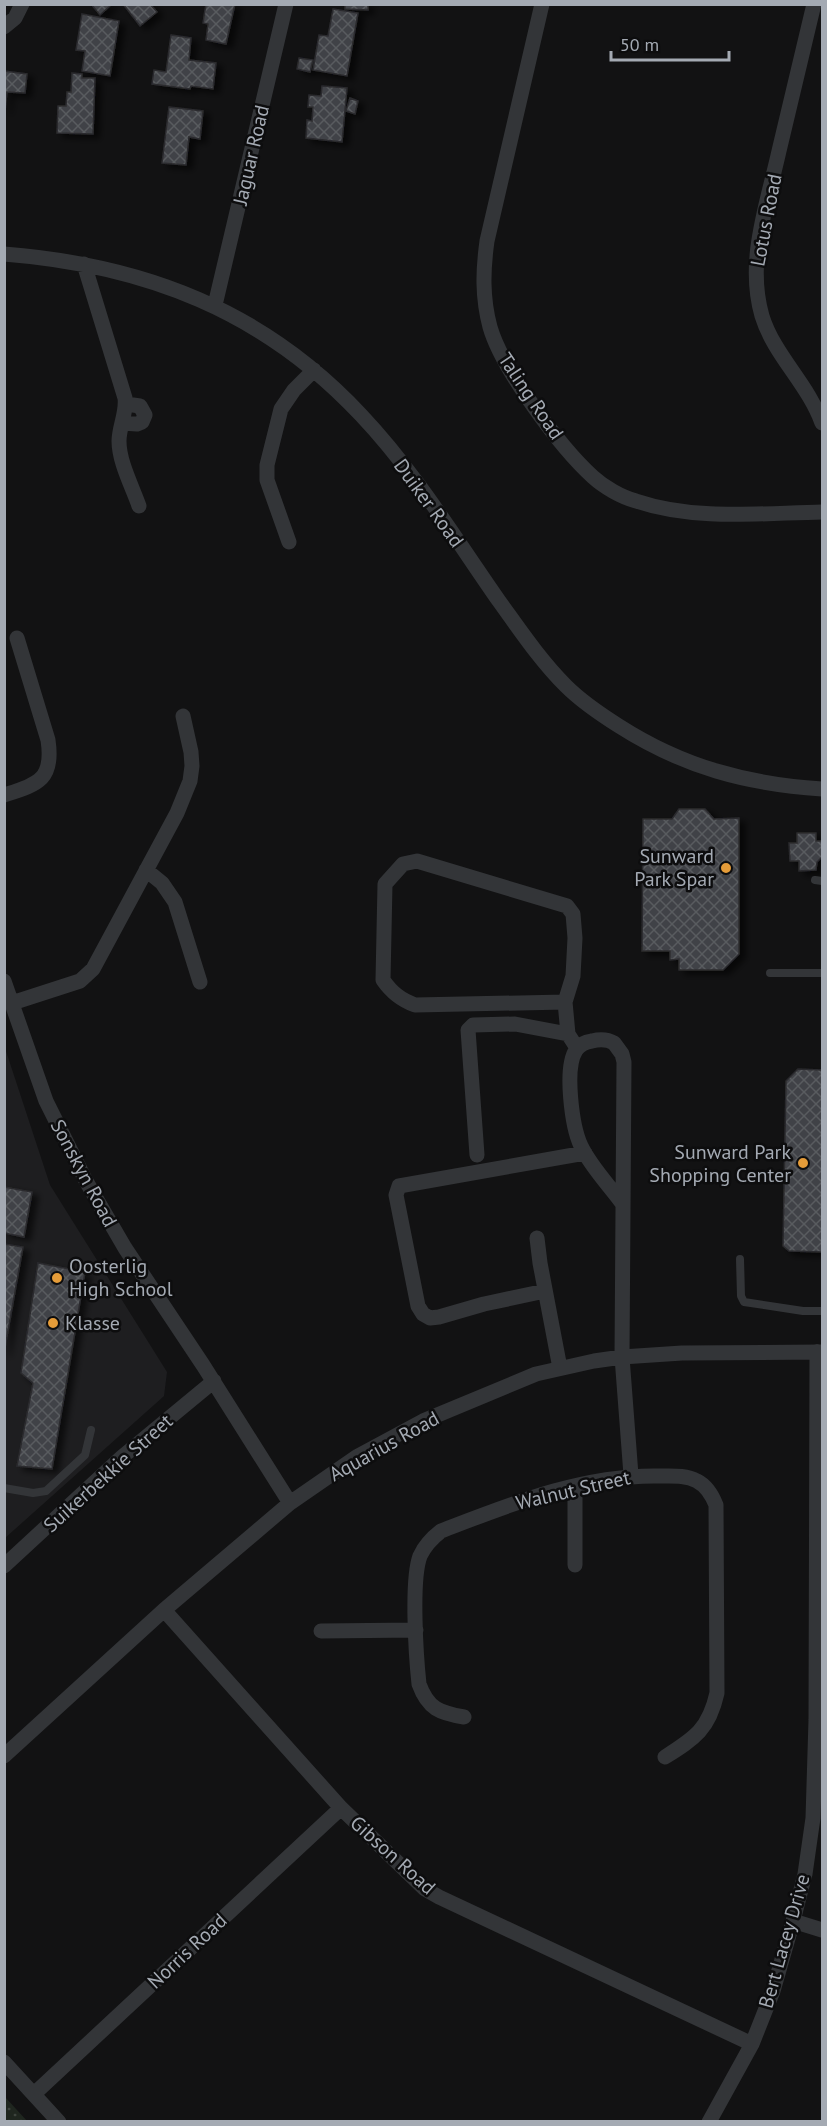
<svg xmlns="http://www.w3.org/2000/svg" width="827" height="2126" viewBox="0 0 827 2126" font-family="'PT Sans',sans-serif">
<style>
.built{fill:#1e1e20}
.grass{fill:url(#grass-dots)}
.building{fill:url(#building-cross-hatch);stroke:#2c2c2f;stroke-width:1.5;filter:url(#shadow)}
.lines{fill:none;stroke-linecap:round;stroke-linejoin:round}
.lane{stroke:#333538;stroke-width:8}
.street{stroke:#333538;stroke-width:15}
.poi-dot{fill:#e59c39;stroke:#0d0d0e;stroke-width:2}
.labels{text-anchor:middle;stroke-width:5;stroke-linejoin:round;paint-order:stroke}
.street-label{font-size:20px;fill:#a4aab3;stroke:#0d0d0e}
.poi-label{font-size:20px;fill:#a4aab3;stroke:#0d0d0e;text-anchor:end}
</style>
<defs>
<pattern id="grass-dots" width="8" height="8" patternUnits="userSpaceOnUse" patternTransform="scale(1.5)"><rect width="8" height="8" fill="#1f261f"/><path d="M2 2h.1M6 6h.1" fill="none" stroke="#3d433d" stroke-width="1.8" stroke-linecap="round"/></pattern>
<pattern id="building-cross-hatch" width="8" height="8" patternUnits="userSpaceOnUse" patternTransform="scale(1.5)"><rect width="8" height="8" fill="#414246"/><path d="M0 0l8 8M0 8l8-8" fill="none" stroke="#595b5e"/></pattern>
<filter id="shadow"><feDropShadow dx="6" dy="4" stdDeviation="3" flood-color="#0009"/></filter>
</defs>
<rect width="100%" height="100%" fill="#121213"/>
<path class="built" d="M4,1045l46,140 117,187 -3,24 -159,142z"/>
<path class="grass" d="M5,2097l22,24h-22z"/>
<path class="building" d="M91,4h21l-12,11z
M123,4h27l7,8 -17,14z
M206,4h29l-9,40 -20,-4 2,-16 -5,-1z
M345,4h23v6l-23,-1z
M333,9l25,4 -11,63 -34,-6 6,-35 9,1z
M82,14l37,7 -9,55 -28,-5 3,-20 -9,-1z
M171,35l20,3 -2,22 27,3 -3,26 -22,-3 -1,3 -38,-5 2,-14 12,2z
M299,58l14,2 -3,12 -13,-3z
M4,71l23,3 -2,19 -18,-1 -2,19z
M72,73l10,1v4h13l-2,56 -36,-1 1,-27h8l1,-14h4z
M322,86l25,2 -5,54 -36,-4 1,-18 5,1 1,-14h-5l1,-12 12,1z
M350,98l8,3 -3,13 -9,-3z
M169,107l34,4 -3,28 -11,-2 -3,28 -24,-2z
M679,809h26l9,10 25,-1v136l-16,16h-44v-11l-9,1v-9h-28l1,-132h29z
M797,833h19v8h6v16l-5,5 -1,8 -17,1v-10h-9l-1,-18h8z
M822,1068v184l-33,-1 -6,-5 3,-165 12,-12 23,1z
M4,1187l28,5 -8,45 -20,-4z
M4,1244l19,3 -19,106z
M38,1263l47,9 -33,197 -35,-3 16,-83 -12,-10z"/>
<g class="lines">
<path class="lane" d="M815,880l7,1
M770,973h52
M740,1259l1,37 3,6 59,9h19
M4,1488l29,5 13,-2 39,-36 6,-25"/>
<path class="street" d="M542,4l-55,237c-4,29 -5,56 3,86 12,42 70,120 103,150 11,10 28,20 43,24 59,20 126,12 186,11
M814,4c-12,49 -23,98 -35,147 -12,54 -33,110 -17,165 12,39 46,68 60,107
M4,27l11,-9 7,-14
M4,254c141,11 260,57 357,161 53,56 94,123 138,186 21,29 41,59 67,85 15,15 34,28 53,40 64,41 128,58 203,63
M84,264l41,134c2,14 -6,29 -6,43 0,21 13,45 20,65
M215,305l71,-301
M122,423l15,1 5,-2 3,-7 -5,-9 -14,-2
M289,542l-22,-62v-15l14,-56 13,-19 20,-20
M4,795c34,-11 50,-15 44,-55l-31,-102
M146,870l16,13 13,19 25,80
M4,981l42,120 40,80 39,67 78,117 87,138
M565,1002l-150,3c-14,-5 -23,-12 -32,-25l2,-96 18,-20 14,-3 150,45 6,8 2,24 -2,38 -8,26 3,32 9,14
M12,1003l68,-22 13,-12 84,-156 13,-32 2,-15 -1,-14 -8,-36
M477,1155l-9,-125 5,-5 42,-1 53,10
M622,1203c-13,-18 -31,-36 -41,-57 -9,-19 -17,-78 -5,-96 4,-6 9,-8 16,-9 8,-2 15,-2 22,2l8,11 2,8 -2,295 9,118
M537,1238l3,25 20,105
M545,1291l-61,13 -45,13 -9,1 -7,-4 -5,-8 -22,-111 3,-9 186,-33
M575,1486v79
M4,1566l118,-109 92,-76
M164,1610l177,198 84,81 14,8 313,147
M321,1631l95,-1
M464,1717c-24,-4 -36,-8 -45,-33 -3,-28 -8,-104 1,-128 5,-11 12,-18 21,-25 70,-27 143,-57 220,-55 12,0 25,-1 36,5 10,5 15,14 19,24l1,188c-8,36 -22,45 -52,64
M4,1756l160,-146 126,-107 68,-47 65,-35 113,-47 58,-13 28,-4 60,-4 140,-1
M793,1921l29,9
M4,2062l55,60
M34,2094l307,-286
M709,2122l43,-78 21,-53 20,-70 12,-47 8,-56 3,-98 1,-368"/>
</g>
<g class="poi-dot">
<circle cx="726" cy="868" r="6"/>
<circle cx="803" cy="1163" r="6"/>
<circle cx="57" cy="1278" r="6"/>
<circle cx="53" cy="1323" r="6"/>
</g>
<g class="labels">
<g class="street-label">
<text transform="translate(251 155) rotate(-77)" y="7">Jaguar Road</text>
<text transform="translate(766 220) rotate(-79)" y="7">Lotus Road</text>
<text transform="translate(531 396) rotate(56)" y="7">Taling Road</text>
<text transform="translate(429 503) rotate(54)" y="7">Duiker Road</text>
<text transform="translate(84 1173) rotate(62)" y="7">Sonskyn Road</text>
<text transform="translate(384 1446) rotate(-29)" y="7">Aquarius Road</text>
<text transform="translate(108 1473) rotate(-42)" y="7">Suikerbekkie Street</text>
<text transform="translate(573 1490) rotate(-13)" y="7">Walnut Street</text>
<text transform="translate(393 1855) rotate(42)" y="7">Gibson Road</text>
<text transform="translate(784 1941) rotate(-74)" y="7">Bert Lacey Drive</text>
<text transform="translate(187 1951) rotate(-43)" y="7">Norris Road</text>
</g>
<g class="poi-label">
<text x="714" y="863">Sunward<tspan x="714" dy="23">Park Spar</tspan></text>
<text x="791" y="1159">Sunward Park<tspan x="791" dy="23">Shopping Center</tspan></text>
<text x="69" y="1273" text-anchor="start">Oosterlig<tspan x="69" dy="23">High School</tspan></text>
<text x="65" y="1330" text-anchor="start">Klasse</text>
</g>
</g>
<rect width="827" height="2126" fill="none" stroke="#a4aab3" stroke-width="12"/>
<path d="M611 51v9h118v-9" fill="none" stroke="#a4aab3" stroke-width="3"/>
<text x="620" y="51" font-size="18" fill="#a4aab3" stroke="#0d0d0e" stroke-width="4.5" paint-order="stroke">50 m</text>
</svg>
